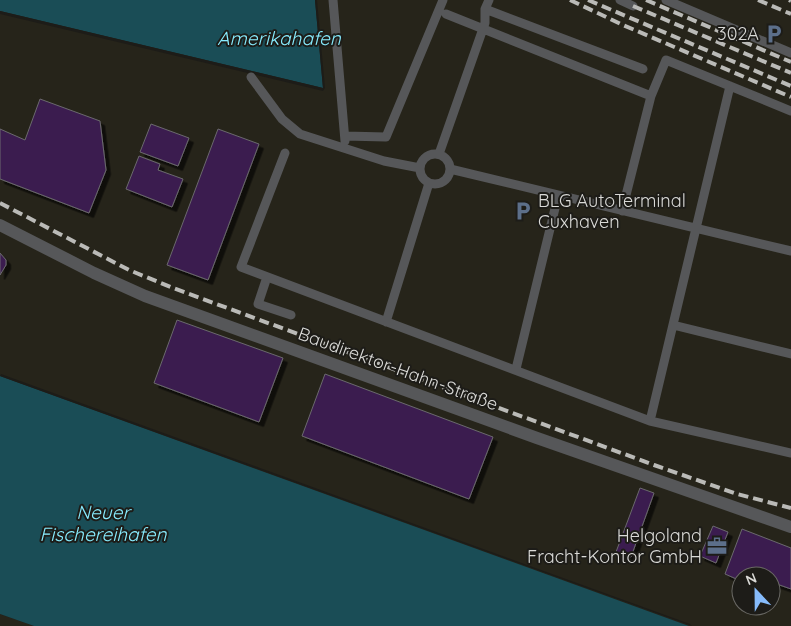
<svg xmlns="http://www.w3.org/2000/svg" width="791" height="626" viewBox="0 0 791 626" font-family="Quicksand,sans-serif">
<style>
.built{fill:#26241a;fill-rule:evenodd}
.water{fill:#1a4d56}
.pier{fill:#1d1c18}
.building{fill:#3a1d50;stroke:#6b696d;filter:url(#shadow)}
.lines{fill:none;stroke-linecap:round;stroke-linejoin:round}
.service{stroke:#565759;stroke-width:9}
.minor{stroke:#565759;stroke-width:12}
.rail{stroke:#babab7;stroke-width:4;stroke-dasharray:10 5;stroke-linecap:butt}
.labels{text-anchor:middle;stroke-width:4;stroke-linejoin:round;paint-order:stroke}
.poi-label{font-size:18px;fill:#dadad7;stroke:#1d1c18;text-anchor:end}
.street-label{font-size:18px;fill:#dadad7;stroke:#1d1c18}
.water-label{font-size:19px;font-style:italic;fill:#88edff;stroke:#1d1c18}
</style>
<defs>
<filter id="shadow"><feDropShadow dx="4.5" dy="4.5" stdDeviation="0" flood-color="#0009"/></filter>
</defs>
<rect width="100%" height="100%" fill="#1d1c18"/>
<path class="built" d="M315,0h476v626h-102l-689,-250v-365l323,77zM741,576h30v30h-30z
M0,614l34,12h-34z"/>
<path class="water" d="M0,0h315l8,88 -323,-77z
M0,376l689,250h-655l-34,-12z"/>
<path class="pier" d="M315,0h2l8,88 -2,3 -323,-77v-3l323,77z
M1,374l689,250 2,2 -692,-250z"/>
<path class="building" d="M40,99l60,22 6,49 -17,43 -89,-34v-50l25,11z
M151,124l38,14 -11,28 -38,-14z
M218,129l41,15 -51,136 -41,-15z
M139,156l21,8 -2,6 25,9 -11,28 -46,-18z
M0,253l6,7v5l-6,10z
M177,320l106,38 -24,64 -105,-39z
M325,374l168,63 -24,62 -167,-63z
M640,488l14,5 -23,64 -15,-5z
M713,526l15,6 -12,31 -16,-7z
M742,529l49,19v41l-20,-7v-6h-15l-8,-3 -1,3h-6v5l-16,-7z"/>
<g class="lines">
<path class="service" d="M333,0l12,141
M620,0l13,6
M666,0l125,53
M485,9l158,60
M446,14l205,82
M251,77l31,42 18,15 84,27 36,7
M345,136l41,1 57,-137
M285,153l-44,114 409,154 141,32
M439,154l46,-131v-14l4,-9
M420 169a15 15 0 1 1 30 0a15 15 0 1 1-30 0Z
M450,169l341,82
M622,211l29,-115 15,-36 125,51
M267,277l-9,27 33,11
M386,322l43,-139
M673,325l118,29
M516,369l42,-173
M650,421l80,-335"/>
<path class="minor" d="M0,225l94,48 51,23 392,142 254,89"/>
<path class="rail" d="M570,0l53,25 168,72
M588,0l203,86
M646,0l145,62
M758,0l33,14
M789,0l2,1
M633,6l158,67
M0,203l129,67 44,18 481,177 83,29 54,14"/>
</g>
<defs>
<symbol id="parking-bare" viewBox="-9 -9 18 18"><path d="M-3.5-5.5H1a3.5 3.5 0 0 1 0 7H-1V5.5H-3.5ZM-1-3.4V-.6H.8a1.4 1.4 0 0 0 0-2.8Z" fill="#5c6f8a" stroke="#1d1c18" stroke-width="2.5" paint-order="stroke"/></symbol>
<symbol id="office-bare" viewBox="-9 -9 18 18"><path d="M-6-3h4V-5.5h4V-3h4V5H-6ZM-1-4.5V-3h2v-1.5ZM-6 0V1H6V0Z" fill="#5c6f8a" stroke="#1d1c18" stroke-width="2.5" paint-order="stroke"/></symbol>
</defs>
<g fill-rule="evenodd">
<use href="#parking-bare" x="760" y="20" width="28" height="28"/>
<use href="#parking-bare" x="509" y="197" width="28" height="28"/>
<use href="#office-bare" x="703" y="532" width="28" height="28"/>
</g>
<g class="labels">
<g class="poi-label">
<text x="759" y="40">302A</text>
<text x="538" y="207" text-anchor="start">BLG AutoTerminal<tspan x="538" dy="21">Cuxhaven</tspan></text>
<text x="702" y="542">Helgoland<tspan x="702" dy="21">Fracht-Kontor GmbH</tspan></text>
</g>
<g class="street-label">
<text transform="translate(398 369) rotate(20)" y="6">Baudirektor-Hahn-Straße</text>
</g>
<g class="water-label">
<text x="279" y="45">Amerikahafen</text>
<text x="103" y="519">Neuer<tspan x="103" dy="22">Fischereihafen</tspan></text>
</g>
</g>
<g transform="translate(756 591) rotate(338)"><circle r="24" fill="#1d1c18" stroke="#696864"/>
<path d="M0-4L9 19L0 12L-9 19Z" fill="#86bbfb"/>
<text y="-8" font-size="14" font-weight="bold" text-anchor="middle" fill="#dadad7">N</text>
</g>
</svg>
